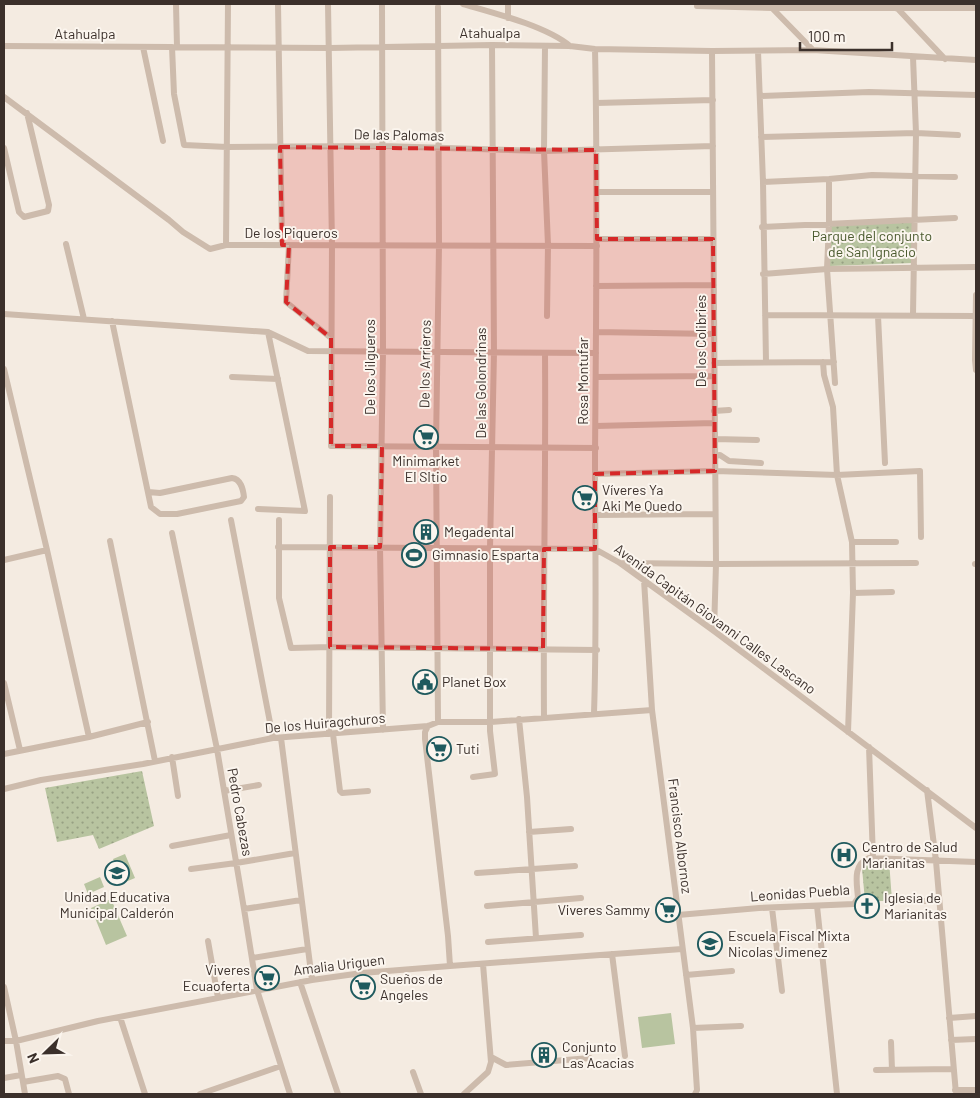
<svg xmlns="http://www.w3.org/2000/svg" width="980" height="1098" viewBox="0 0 980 1098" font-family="Barlow,sans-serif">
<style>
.grass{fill:url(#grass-dots)}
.garden{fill:#b8c4a0}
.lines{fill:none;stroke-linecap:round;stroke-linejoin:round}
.minor{stroke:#cdbbac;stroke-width:6}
.marked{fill:#d62828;fill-opacity:0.2;stroke:#d62828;stroke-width:4;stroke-dasharray:10 6;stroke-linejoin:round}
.labels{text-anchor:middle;stroke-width:4;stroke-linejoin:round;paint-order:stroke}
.street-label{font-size:14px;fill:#3b302b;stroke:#fbf5ee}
.park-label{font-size:14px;fill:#4a5a2e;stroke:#fbf5ee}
.poi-label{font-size:14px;fill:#3b302b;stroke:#fbf5ee;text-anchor:start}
</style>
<defs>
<pattern id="grass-dots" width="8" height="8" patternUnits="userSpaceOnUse" patternTransform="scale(1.25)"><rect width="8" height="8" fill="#b8c4a0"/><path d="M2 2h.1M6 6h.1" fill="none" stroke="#97a083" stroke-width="1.8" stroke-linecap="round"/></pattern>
</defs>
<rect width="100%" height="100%" fill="#f4ebe1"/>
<path class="grass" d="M912,221l1,42 -83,3v-40z
M142,771l12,55 -55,23 -6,-14 -36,7 -12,-54z
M870,860h19l3,41h-27l-3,-33z"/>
<path class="garden" d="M125,854l10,24 -12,5 -10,-24z
M100,877l4,10 -16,7 -4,-10z
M111,899l16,37 -21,9 -15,-37z
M671,1013l4,31 -33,4 -4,-31z"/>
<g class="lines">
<path class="minor" d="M176,4l1,43
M278,4l4,241
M328,4l4,241 -1,201 265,2
M382,4l1,347 -3,196 3,183
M463,4c31,9 83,22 107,42
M884,4l14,5 47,50
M697,6l75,2h204
M438,7l1,238 -3,201 2,276
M772,8l41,42
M508,18v-14
M4,46l326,2 162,-3 78,1 25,3 117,2 101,-1 163,10
M545,46l-1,105 4,94 -1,71
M143,47l20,94
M172,47l2,47 10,51 43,2 156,-1 161,5 169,-5
M712,51l4,513 -2,67
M758,51l5,131 3,180
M913,57l3,76 -3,182
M760,96l109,-4 107,3
M4,97l165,123 14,12 27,17 16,-4 371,1
M596,103l117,-3
M761,137l155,-4 42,2
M4,148l15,64 5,5 24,-6 1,-6 -22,-92
M829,179v45l-2,45 8,114
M763,182l66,-3 43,-4 83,2
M597,192h116
M762,227l193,-9
M597,239h116
M66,244l18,75
M226,245l2,-241
M289,245l-3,57 45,36
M763,274l64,-5 149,-2
M596,286l118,-1
M976,295l-1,65 1,10
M4,314l264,18 40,19 288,2
M765,315l210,1
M878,316l7,147
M112,321l39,186 9,7h17l64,-13 3,-4c-1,-8 -3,-18 -12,-19l-72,15 -12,-1
M596,332l118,2
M823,362l1,13 9,32 4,68 15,67 1,51 -5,139
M714,363l120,-1
M4,369l43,181 42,187
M232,377l46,2
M596,377l118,-1
M714,411l15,-1
M596,426l118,-3
M715,439l42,1
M715,456l5,-1 9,6 32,2
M595,474l120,-3 122,4 83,-4 1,66
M258,509l47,2 -37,-179
M595,515l120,-1
M231,520l42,218
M279,520v78l12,50 39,-1 267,3
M172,533l45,216 27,160 13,81 33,104
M110,541l45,220
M852,542h44
M278,547l317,2 25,14 94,68 262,197
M4,560l43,-10
M620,563l96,1 200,-1
M975,564h1
M644,580l8,130 41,318 4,62 -2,4
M853,593l39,-1
M4,683l16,67
M594,713c3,-85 1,-171 1,-256 1,-136 3,-272 0,-408
M544,718c-1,-122 2,-243 1,-365
M519,719l8,78 9,141
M428,726l-3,6v7l23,197 2,30
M329,734l1,-237
M333,734l7,57 2,2 26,-2
M281,738l31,242
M869,747l4,111
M4,754l85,-17 59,-15
M172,757l6,39
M473,777l22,-3 -5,-43v-183l4,-196 -2,-307
M4,789l37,-9 102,-16 130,-26 155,-12 10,-4h53l161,-12
M927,790l9,71 20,233
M224,791l35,-6
M529,832l42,-3
M172,846l59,-11
M191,869l45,-6 59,-10
M477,873l98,-7
M892,901h47
M487,906l94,-8
M817,906l20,188
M772,908l10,83
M244,909l57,-9
M678,915l81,-7 95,-4 4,-6c-1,-15 -6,-33 11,-40l107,4
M208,941l10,57
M488,942l93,-7
M612,954l13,102
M252,958l55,-9
M686,975l46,-4
M300,982l38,112
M4,987l12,54 9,53
M120,1017l25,77
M949,1018l27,-2
M693,1028l48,-2
M951,1040l25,-1
M4,1041h12l82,-20 214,-41 50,-7 88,-7 232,-17
M891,1042l1,28
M491,1057l15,8 84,-7
M876,1070l77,-1
M413,1072l8,22
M4,1078l17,-3
M23,1082l35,-6 7,3 4,15
M955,1090h21
M200,1094l81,-28
M464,1094l24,-22 3,-10 -8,-98"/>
</g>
<path class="marked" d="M280,147l316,3 1,89h116l2,232 -120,3v75h-51l-1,100 -213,-2v-100h50l2,-101h-51v-108l-45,-36 3,-57h-7z"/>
<defs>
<symbol id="supermarket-ring" viewBox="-11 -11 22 22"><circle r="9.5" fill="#fbf5ee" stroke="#1f5a5e" stroke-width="1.5"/><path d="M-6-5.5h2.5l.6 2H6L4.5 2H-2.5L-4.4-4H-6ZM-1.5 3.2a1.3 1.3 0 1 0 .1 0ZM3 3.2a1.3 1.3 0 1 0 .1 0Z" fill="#1f5a5e"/></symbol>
<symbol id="building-ring" viewBox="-11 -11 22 22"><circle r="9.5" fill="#fbf5ee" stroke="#1f5a5e" stroke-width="1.5"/><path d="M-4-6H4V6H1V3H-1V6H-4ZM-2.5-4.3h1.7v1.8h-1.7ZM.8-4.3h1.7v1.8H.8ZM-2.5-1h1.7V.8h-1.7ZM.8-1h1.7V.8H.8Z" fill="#1f5a5e"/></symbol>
<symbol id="stadium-ring" viewBox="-11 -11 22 22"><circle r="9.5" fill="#fbf5ee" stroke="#1f5a5e" stroke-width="1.5"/><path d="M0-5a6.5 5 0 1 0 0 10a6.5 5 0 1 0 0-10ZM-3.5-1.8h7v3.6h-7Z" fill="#1f5a5e"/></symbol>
<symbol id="civic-ring" viewBox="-11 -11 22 22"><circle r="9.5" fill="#fbf5ee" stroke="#1f5a5e" stroke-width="1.5"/><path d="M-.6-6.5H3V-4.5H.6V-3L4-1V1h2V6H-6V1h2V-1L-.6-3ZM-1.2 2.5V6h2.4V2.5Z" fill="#1f5a5e"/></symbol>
<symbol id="hospital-ring" viewBox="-11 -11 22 22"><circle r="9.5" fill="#fbf5ee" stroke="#1f5a5e" stroke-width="1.5"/><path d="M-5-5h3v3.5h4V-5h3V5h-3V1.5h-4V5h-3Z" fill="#1f5a5e"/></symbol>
<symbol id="school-ring" viewBox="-11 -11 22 22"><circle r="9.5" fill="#fbf5ee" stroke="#1f5a5e" stroke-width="1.5"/><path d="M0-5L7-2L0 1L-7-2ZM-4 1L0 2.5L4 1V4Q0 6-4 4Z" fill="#1f5a5e"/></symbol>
<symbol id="church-ring" viewBox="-11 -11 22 22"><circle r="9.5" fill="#fbf5ee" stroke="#1f5a5e" stroke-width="1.5"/><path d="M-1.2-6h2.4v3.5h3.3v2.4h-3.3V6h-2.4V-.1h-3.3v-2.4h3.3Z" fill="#1f5a5e"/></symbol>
</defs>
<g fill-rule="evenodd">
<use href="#supermarket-ring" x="412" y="423" width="28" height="28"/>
<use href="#supermarket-ring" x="571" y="484" width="28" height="28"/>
<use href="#building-ring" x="412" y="518" width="28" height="28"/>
<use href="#stadium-ring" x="400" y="541" width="28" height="28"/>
<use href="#civic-ring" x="411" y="668" width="28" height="28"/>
<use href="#supermarket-ring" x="425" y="735" width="28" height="28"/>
<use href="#hospital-ring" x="830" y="841" width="28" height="28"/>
<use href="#school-ring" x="103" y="859" width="28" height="28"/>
<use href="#church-ring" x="853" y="892" width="28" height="28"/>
<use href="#supermarket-ring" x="654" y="896" width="28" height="28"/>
<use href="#school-ring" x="696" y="930" width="28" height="28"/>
<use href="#supermarket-ring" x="253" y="964" width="28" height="28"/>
<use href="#supermarket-ring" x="349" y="973" width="28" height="28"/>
<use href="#building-ring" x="530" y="1041" width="28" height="28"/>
</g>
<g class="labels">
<g class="street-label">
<text x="490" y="38">Atahualpa</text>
<text x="85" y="39">Atahualpa</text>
<text transform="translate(399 135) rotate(1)" y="5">De las Palomas</text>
<text x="291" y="238">De los Piqueros</text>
<text transform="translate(701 341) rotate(-90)" y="5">De los Colibries</text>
<text transform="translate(425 364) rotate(-89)" y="5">De los Arrieros</text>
<text transform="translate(370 367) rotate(-90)" y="5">De los Jilgueros</text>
<text transform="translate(583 381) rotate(-90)" y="5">Rosa Montufar</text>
<text transform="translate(481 383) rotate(-90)" y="5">De las Golondrinas</text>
<text transform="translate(715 619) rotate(36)" y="5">Avenida Capitán Giovanni Calles Lascano</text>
<text transform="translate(325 723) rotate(-5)" y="5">De los Huiragchuros</text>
<text transform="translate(240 812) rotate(80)" y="5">Pedro Cabezas</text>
<text transform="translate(680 836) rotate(83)" y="5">Francisco Albornoz</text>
<text transform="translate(800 893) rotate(-4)" y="5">Leonidas Puebla</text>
<text transform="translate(339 965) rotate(-7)" y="5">Amalia Uriguen</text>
</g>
<g class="park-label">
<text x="872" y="241">Parque del conjunto<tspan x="872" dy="16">de San Ignacio</tspan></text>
</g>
<g class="poi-label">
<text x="426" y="466" text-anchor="middle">Minimarket<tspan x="426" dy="16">El SItio</tspan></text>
<text x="602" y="495">Víveres Ya<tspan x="602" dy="16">Aki Me Quedo</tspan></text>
<text x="444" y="537">Megadental</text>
<text x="432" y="560">Gimnasio Esparta</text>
<text x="442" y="687">Planet Box</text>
<text x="456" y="754">Tuti</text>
<text x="862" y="852">Centro de Salud<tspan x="862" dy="16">Marianitas</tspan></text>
<text x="117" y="902" text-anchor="middle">Unidad Educativa<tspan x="117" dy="16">Municipal Calderón</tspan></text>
<text x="884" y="903">Iglesia de<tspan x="884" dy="16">Marianitas</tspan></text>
<text x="650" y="915" text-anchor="end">Viveres Sammy</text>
<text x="728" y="941">Escuela Fiscal Mixta<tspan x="728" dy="16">Nicolas Jimenez</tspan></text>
<text x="250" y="975" text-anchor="end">Viveres<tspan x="250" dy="16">Ecuaoferta</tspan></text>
<text x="380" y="984">Sueños de<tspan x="380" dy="16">Angeles</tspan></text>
<text x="562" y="1052">Conjunto<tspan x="562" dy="16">Las Acacias</tspan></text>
</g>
</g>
<rect width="980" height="1098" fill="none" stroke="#3b302b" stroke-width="10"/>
<g transform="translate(45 1053) rotate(247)" stroke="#fbf5ee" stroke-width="4" paint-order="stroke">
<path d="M0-4L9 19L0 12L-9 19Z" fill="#3b302b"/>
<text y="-8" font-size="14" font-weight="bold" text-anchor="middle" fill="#3b302b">N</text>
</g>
<path d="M800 42v8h92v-8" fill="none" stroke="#3b302b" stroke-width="2.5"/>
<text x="808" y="42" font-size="15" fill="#3b302b" stroke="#fbf5ee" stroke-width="4" paint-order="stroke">100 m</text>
</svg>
